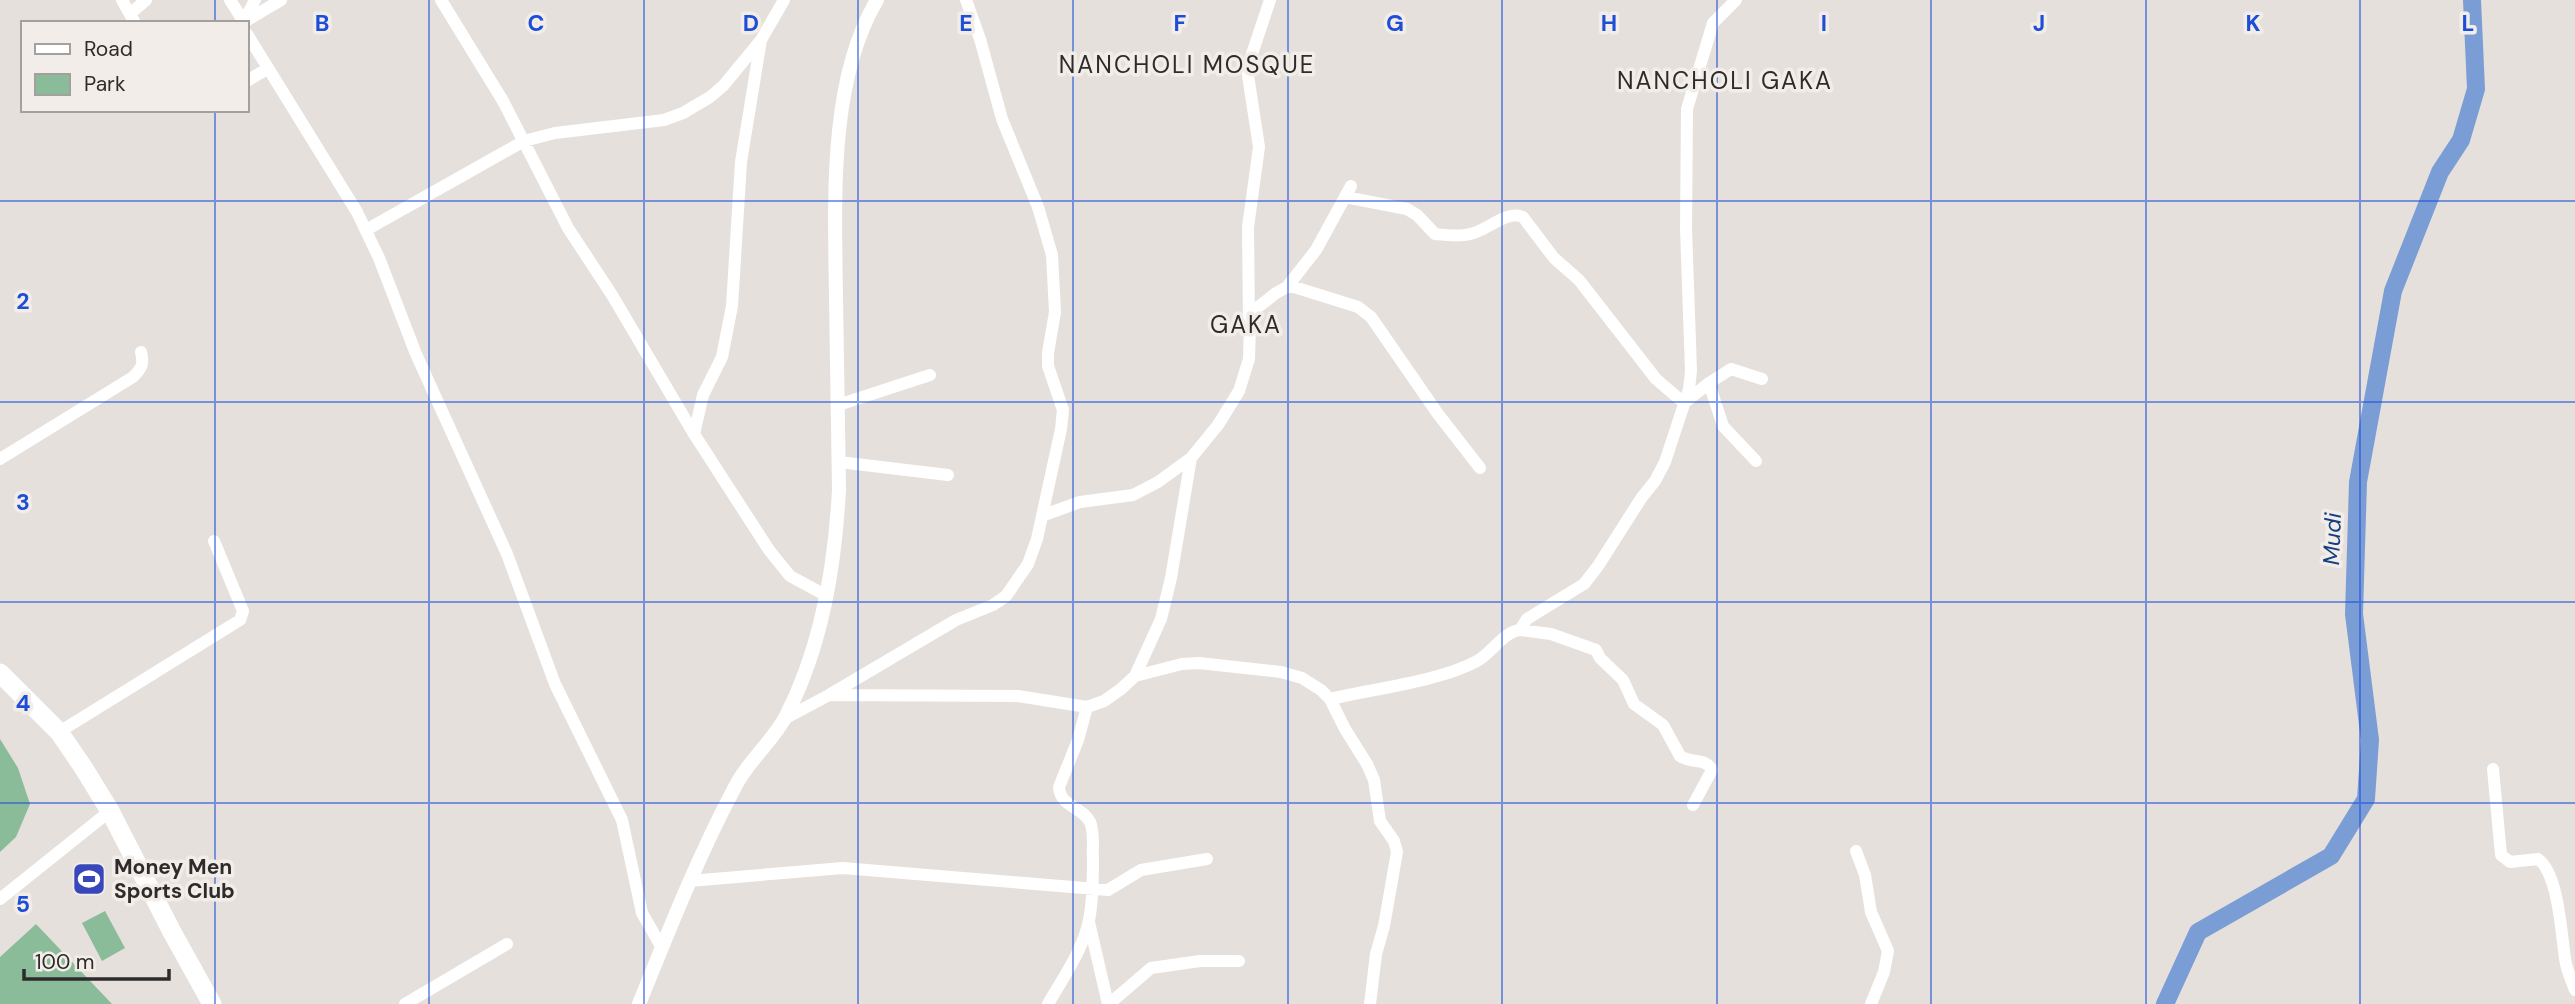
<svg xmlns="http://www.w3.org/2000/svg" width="2575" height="1004" viewBox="0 0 2575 1004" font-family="'DM Sans',sans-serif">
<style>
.green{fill:#8bbc9a}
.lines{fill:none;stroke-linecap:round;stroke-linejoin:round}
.river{stroke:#7a9dd5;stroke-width:18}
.minor{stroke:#fff;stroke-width:12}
.tertiary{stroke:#fff;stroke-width:14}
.trunk{stroke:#fff;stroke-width:19}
.grid{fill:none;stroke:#1d4ed8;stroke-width:2;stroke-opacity:0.55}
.labels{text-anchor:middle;stroke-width:7;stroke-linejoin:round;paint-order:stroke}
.poi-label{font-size:21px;font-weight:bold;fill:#2e2c2b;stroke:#f2ede9;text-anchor:start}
.water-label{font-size:23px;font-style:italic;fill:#163f81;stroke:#f2ede9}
.quarter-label{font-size:24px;letter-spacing:2px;fill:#2e2c2b;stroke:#f2ede9}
.grid-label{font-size:23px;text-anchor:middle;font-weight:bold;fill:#1d4ed8;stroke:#f2ede9;stroke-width:7;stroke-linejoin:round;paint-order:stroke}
</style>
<rect width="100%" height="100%" fill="#e5e0dc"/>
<path class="green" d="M0,739l18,29 12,36 -14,33 -16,15z
M105,911l20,37 -23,13 -20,-38z
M36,924l76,80h-112v-47z"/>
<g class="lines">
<path class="river" d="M2165,1004l33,-72 133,-76 35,-57 4,-59 -16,-126 4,-132 35,-191 47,-119 21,-32 15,-51 -4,-89"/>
<path class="minor" d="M122,0l13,23
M230,0l14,22 37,-22
M441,0l62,101 65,127 44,67 82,139 75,116 21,26 37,20
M130,14l16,-14
M245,19l10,-19
M247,34l110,178 22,46 37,96 91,200 48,130 67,136 20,93 20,35
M247,81l20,-12
M1345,197l62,12 10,6 18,19c10,1 24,3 35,0 17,-3 36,-24 53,-17l31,41 25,22 77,99 28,24 25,-20 14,43 33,35
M366,230l158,-89 31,-8 109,-13 19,-7 27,-16 13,-11 38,-46 23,-40
M1287,287l29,-37 35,-64
M1249,322l-1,-95 11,-80 -12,-78 23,-69
M1709,383l22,-14 31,10
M838,405l92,-30
M694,434l9,-39 19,-38 10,-51 9,-144 20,-122
M0,459l133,-82c9,-9 11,-13 8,-25
M839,462l109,13
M1044,515l36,-13 53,-7 25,-13 33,-24
M1520,630l31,4 45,16 4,8 23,22 11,24 29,21 17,31c10,8 26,1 32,14l-19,35
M1135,676l47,-12 17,-1 82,9 21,6 19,12 9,9 15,30 22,35 7,16 6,41 14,20 3,11 -13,74 -8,28 -6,50
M829,695l127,-75 37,-15 13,-9 22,-32 9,-25 24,-110 2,-19 -15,-44v-13l7,-41 -3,-57 -14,-48 -36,-88 -22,-80 -14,-39
M1330,699c42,-10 111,-18 147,-38 15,-8 26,-29 43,-31l7,-11 57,-35 14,-18 44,-69 13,-16 10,-19 24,-73 2,-18 -5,-143 1,-119 26,-86 23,-23
M786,718l43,-23 189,1 69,11 17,-6 17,-12 14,-13 26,-57 10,-41 20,-120 27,-33 21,-34 10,-32 1,-34 7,-17 19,-15 11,-6h7l64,20 13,10 67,97 42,54
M59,732l181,-112 3,-9 -29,-70
M2493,769l8,86 9,7 28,-3c22,16 23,80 28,105 2,9 6,18 9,26
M1856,851l9,24 6,37 17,39 -4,21 -13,32
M689,881l154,-13 265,22 33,-20 66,-11
M0,899l110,-88
M1089,922l19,82
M405,1004l102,-60
M1048,1004c15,-26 35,-54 41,-84 4,-19 4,-40 4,-60 -1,-11 2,-27 -3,-38 -7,-15 -30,-15 -31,-35l19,-47 9,-33
M1109,1004l42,-36 49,-7h39"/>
<path class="tertiary" d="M639,1004c30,-74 59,-148 97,-219 13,-25 37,-44 50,-69 36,-70 49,-149 53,-227 -1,-64 -2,-128 -3,-192 -1,-92 -8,-215 41,-297"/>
<path class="trunk" d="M0,673l59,59 24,35 27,44 62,121 40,72"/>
</g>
<path class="grid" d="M215,0v23M429,0v1004M644,0v1004M858,0v1004M1073,0v1004M1288,0v1004M1502,0v1004M1717,0v1004M1931,0v1004M2146,0v1004M2360,0v1004M215,110v894M0,201h2575M0,402h2575M0,602h2575M0,803h2575"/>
<defs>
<symbol id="stadium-square" viewBox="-11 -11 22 22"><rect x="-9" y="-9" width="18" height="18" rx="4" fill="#3848ba" stroke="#f2ede9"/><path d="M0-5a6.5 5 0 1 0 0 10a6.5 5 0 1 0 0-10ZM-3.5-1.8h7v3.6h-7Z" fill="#fff"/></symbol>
</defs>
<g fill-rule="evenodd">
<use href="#stadium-square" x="70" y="860" width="38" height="38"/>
</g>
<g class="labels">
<g class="poi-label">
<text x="114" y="874">Money Men<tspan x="114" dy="24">Sports Club</tspan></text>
</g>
<g class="water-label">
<text transform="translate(2332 539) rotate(-88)" y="8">Mudi</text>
</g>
<g class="quarter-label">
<text x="1187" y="73">NANCHOLI MOSQUE</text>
<text x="1725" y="89">NANCHOLI GAKA</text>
<text x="1246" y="333">GAKA</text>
</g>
</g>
<g class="grid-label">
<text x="322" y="31">B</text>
<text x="536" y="31">C</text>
<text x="751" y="31">D</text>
<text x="966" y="31">E</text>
<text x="1180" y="31">F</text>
<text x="1395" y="31">G</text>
<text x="1609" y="31">H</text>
<text x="1824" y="31">I</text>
<text x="2039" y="31">J</text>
<text x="2253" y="31">K</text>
<text x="2468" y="31">L</text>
<text x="23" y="309">2</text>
<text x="23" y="510">3</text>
<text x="23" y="711">4</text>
<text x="23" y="912">5</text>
</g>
<rect x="21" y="21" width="228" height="91" fill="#f2ede9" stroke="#a4a09d" stroke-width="2"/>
<rect x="35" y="44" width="35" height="10" fill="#ffffff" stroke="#a4a09d" stroke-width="2"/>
<text x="84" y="56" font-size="21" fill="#2e2c2b">Road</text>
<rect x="35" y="74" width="35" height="21" fill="#8bbc9a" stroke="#a4a09d" stroke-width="2"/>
<text x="84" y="91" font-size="21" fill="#2e2c2b">Park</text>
<path d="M24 969v10h145v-10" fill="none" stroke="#2e2c2b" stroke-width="3.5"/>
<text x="35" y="969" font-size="21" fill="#2e2c2b" stroke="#f2ede9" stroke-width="5" paint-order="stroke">100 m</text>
</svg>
